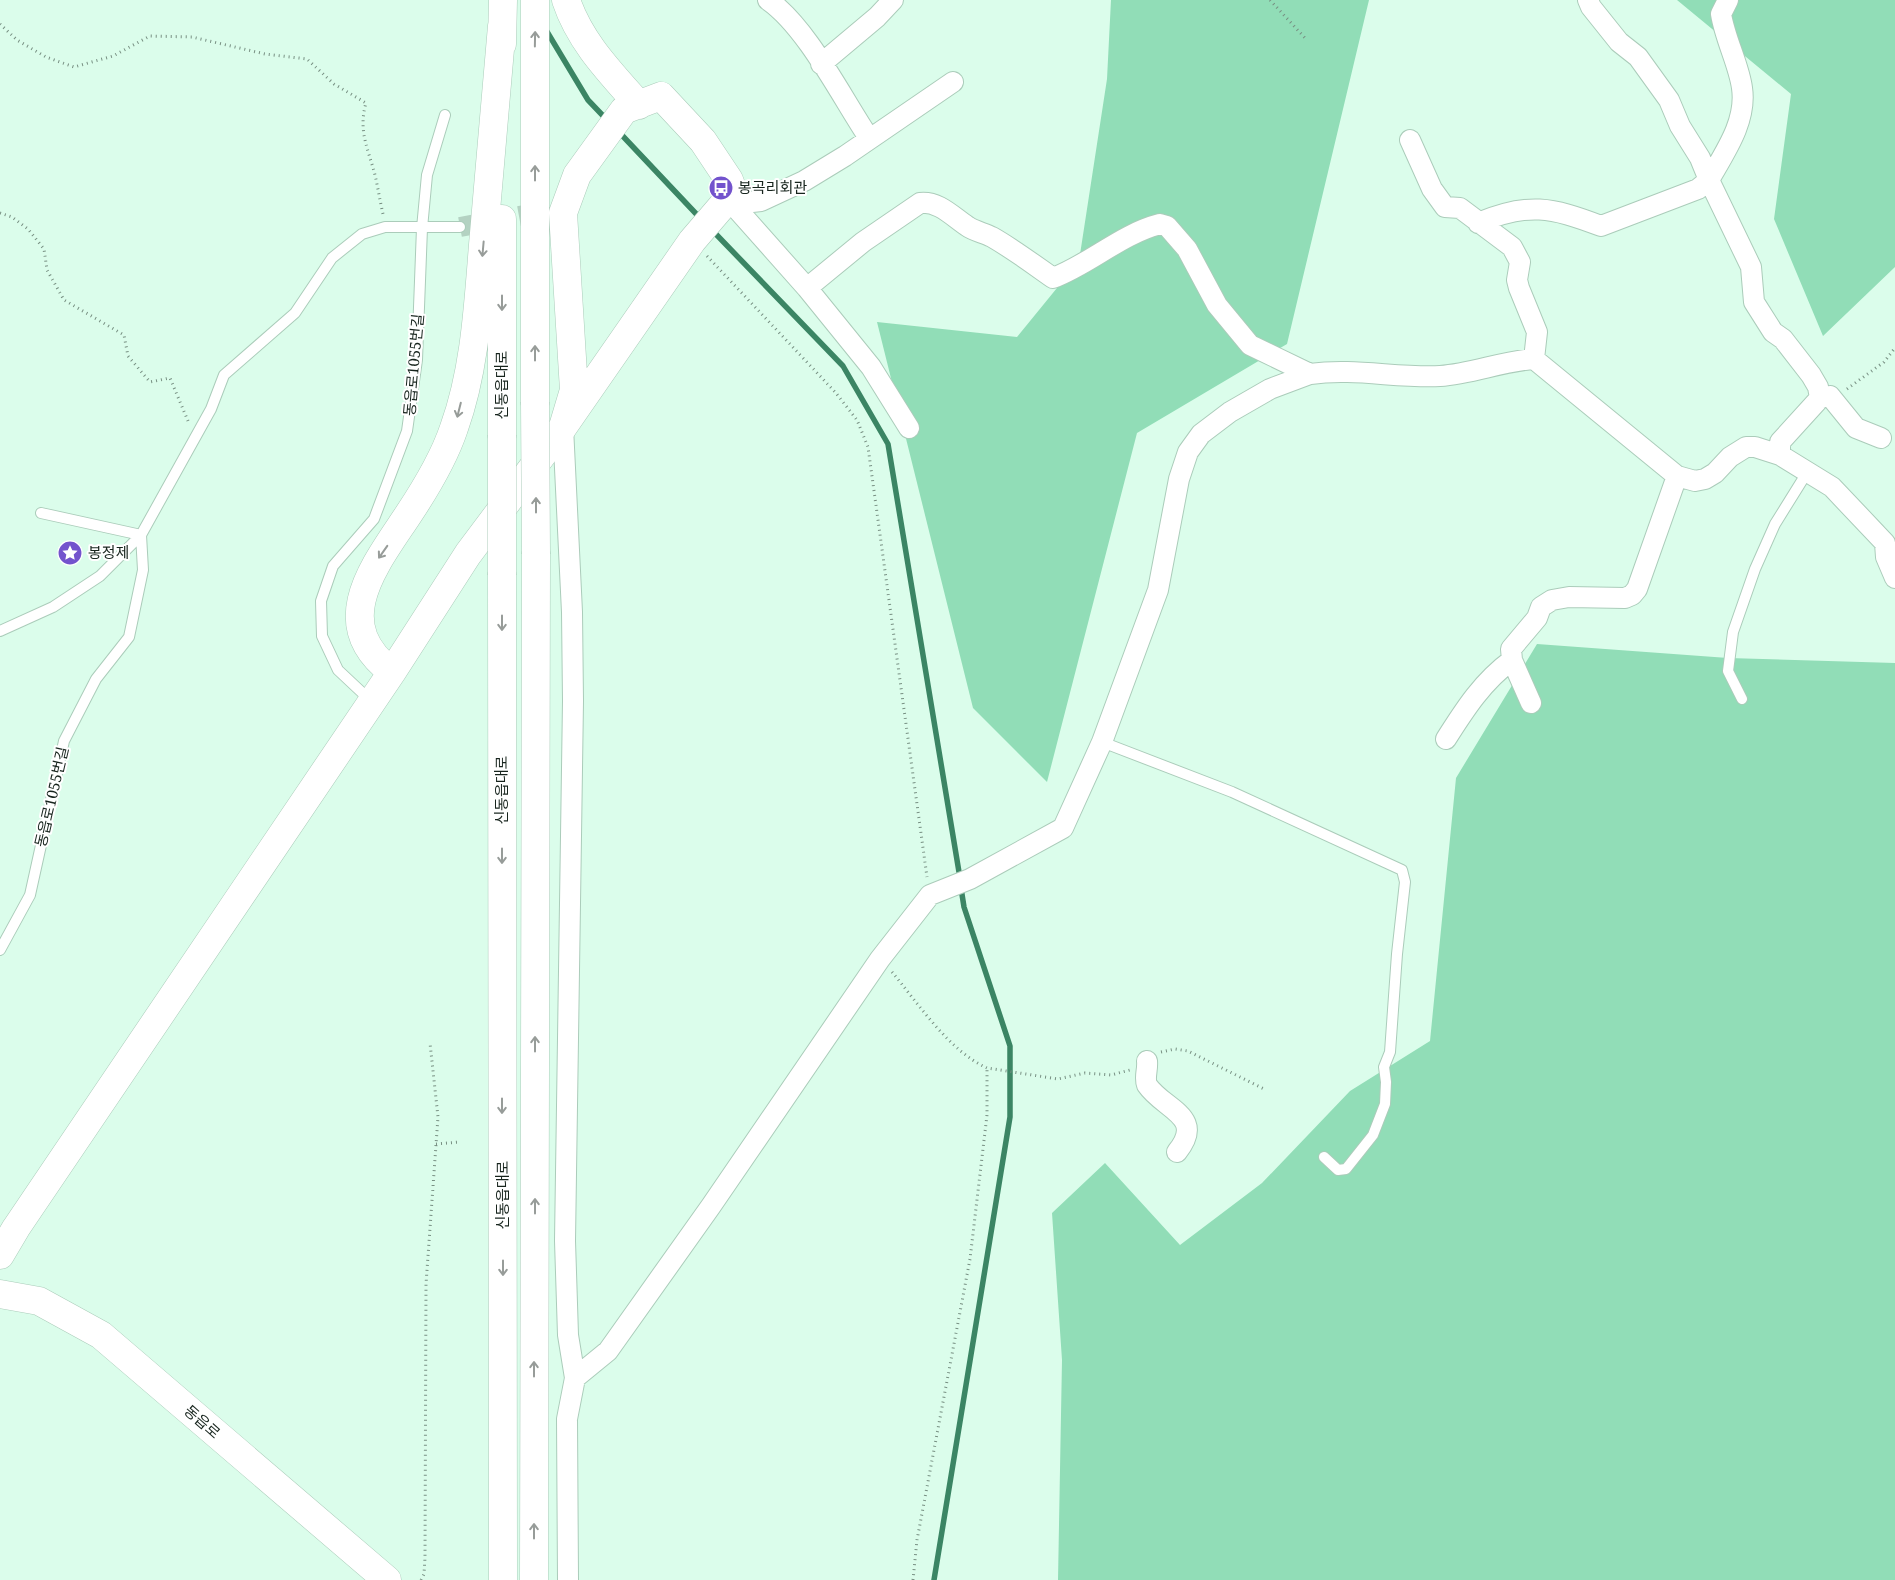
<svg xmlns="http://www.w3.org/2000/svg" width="1895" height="1580" viewBox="0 0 1895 1580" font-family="'Noto Serif','Noto Sans KR',serif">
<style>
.green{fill:#91ddb7}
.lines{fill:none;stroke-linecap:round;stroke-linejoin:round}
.stream{stroke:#3b8564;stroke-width:5.5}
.street-tunnel{stroke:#b4d2c2;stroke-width:20;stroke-dasharray:20 10;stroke-linecap:butt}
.lane-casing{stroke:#abccba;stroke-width:12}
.street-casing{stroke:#abccba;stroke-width:22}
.secondary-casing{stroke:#abccba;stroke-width:29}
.path{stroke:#778f82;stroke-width:3;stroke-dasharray:1 4;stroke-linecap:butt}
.lane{stroke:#fff;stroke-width:10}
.street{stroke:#fff;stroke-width:20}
.secondary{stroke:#fff;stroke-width:28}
.secondary-bridge-casing{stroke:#abccba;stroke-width:29;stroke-linecap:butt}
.secondary-bridge{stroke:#fff;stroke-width:28}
.oneway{stroke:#979c99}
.labels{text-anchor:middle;stroke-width:4;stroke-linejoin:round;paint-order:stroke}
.poi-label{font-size:15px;fill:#17241d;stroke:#fff;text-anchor:start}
.street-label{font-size:15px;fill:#17241d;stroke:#fff}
</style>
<rect width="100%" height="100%" fill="#dbfdeb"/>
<path class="green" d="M1111,0h258l-82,344 -150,89 -90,349 -74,-74 -96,-386 140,15 62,-76 28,-182z
M1677,0h218v267l-72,69 -49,-117 17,-125z
M1537,644l191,14 167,5v917h-837l4,-220 -10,-147 53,-50 75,82 82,-62 88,-92 80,-50 26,-263z"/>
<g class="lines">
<path class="stream" d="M546,30l42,70 20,21
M618,131l83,88
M711,229l132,137 45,78 72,434
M934,1580l76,-463v-71l-46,-139 -3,-19"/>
<path class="street-tunnel" d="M460,227l81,-15"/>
<defs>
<path id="lane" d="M41,513l100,22
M0,631l53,-24 47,-31 41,-41
M1742,699l-14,-28 5,-39 22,-63 20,-45 33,-53
M371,701l-33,-31 -16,-34 -1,-35 12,-35 41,-47 33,-88 10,-71 5,-132 5,-53 18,-60
M1102,742l130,50 170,78 3,12 -8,72 -7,98 -6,15 2,15 -1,22 -12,31 -27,34 -8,1 -14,-13
M0,950l30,-55 34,-154 32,-62 33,-42 14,-67 -2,-35 70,-126 13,-34 71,-62 37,-55 30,-24 23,-7h75"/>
<path id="street" d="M768,0c39,27 74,98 101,138
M1728,0l-7,14c4,25 18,51 21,74 5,33 -17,64 -33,92l42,87 3,35 19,30 10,7 28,36 7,12 2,11
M821,64l56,-47 16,-17
M1410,140l22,49 13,18 15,1 52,39 8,15 -3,18 2,8 18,44 -3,27
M728,199l79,89 64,79 38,61
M728,199l24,3 9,-1 43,-20 41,-25 108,-74
M1478,223c50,-21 73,-16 123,3l97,-37 11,-9 -9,-22 -20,-32 -11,-26 -31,-43 -19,-15 -28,-35 -3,-7
M1310,374c44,-6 86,4 130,2 32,-2 62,-15 94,-17l143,117 -40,113 -5,6 -7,3 -56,-1 -17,3 -11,7 -4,11 -26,31 1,11 19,43
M563,427l9,185 1,89 -8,540 3,94 7,43 33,-27 103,-145 169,-247 50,-64 40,-16 93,-51 39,-86 56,-152 21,-111 9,-27 13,-18 29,-22 40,-23 40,-15 -60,-29 -33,-40 -30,-56 -20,-23 -7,-2c-39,10 -70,40 -107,54 -20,-14 -40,-29 -61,-41 -8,-4 -18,-6 -25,-11 -15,-10 -28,-25 -47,-23l-57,39 -56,46
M1780,455v-13l40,-44 10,-2 26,32 25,10
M1677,476l18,5 10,-2 10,-6 15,-16 16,-10h9l25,8 52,32 53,56 1,14 9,21
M1446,739c19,-30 37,-58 66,-79
M1147,1061c1,9 -3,16 0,24 17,25 59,31 30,67
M568,1580l-1,-161 8,-41"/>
<path id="secondary" d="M566,0c14,42 44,72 73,105
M502,44l1,-44
M502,219v216
M535,402v-402
M502,575l1,1005
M392,672c-65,-49 -17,-107 16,-157 18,-27 36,-57 46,-87 21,-58 24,-122 29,-183 7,-73 13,-146 19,-219
M0,1255l16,-27 376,-556 76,-118 95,-127 129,-186 36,-42 4,-11 -3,-8 -26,-39 -42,-45 -37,14 -47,65 -14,38 11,177 -11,37
M0,1294l39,7 62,34 286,245
M534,1580l2,-1026"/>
</defs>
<use href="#lane" class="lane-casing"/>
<use href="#street" class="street-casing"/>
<use href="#secondary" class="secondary-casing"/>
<path class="path" d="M1270,0l35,38
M0,24l17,16 29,17 28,10 39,-11 37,-20 42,1 73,17 42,5 27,25 32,19c-8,28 2,45 9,72 3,13 5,26 8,39
M0,213l12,4 16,12 16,20 3,21 17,30 60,35 4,21 22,26 20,-4 18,43
M707,256l129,137 21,27 11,27 59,430
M1847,389l37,-27 11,-14
M892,972c26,31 57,79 95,96l71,11 27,-6 26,2 19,-5
M1161,1052l14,-3 13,2 78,39
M436,1144l24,-2
M421,1580l3,-6 1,-16 1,-274 12,-167 -8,-74
M913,1580l4,-40 53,-281 17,-144v-47"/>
<use href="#lane" class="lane"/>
<use href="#street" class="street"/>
<use href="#secondary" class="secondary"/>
<defs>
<path id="secondary-bridge" d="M535,402l1,152
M502,435v140"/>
</defs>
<use href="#secondary-bridge" class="secondary-bridge-casing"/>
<use href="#secondary-bridge" class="secondary-bridge"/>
</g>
<defs><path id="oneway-shaft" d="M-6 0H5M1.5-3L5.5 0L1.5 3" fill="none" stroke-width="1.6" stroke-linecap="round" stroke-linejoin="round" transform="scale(1.25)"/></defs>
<g class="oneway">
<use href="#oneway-shaft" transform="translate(535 39) rotate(-89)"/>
<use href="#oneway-shaft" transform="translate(535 173) rotate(-90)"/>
<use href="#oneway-shaft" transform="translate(483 249) rotate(95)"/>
<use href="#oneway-shaft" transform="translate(502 303) rotate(90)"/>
<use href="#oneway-shaft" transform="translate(535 353) rotate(-90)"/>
<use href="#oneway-shaft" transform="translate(459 410) rotate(104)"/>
<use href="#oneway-shaft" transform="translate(536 505) rotate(-90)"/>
<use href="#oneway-shaft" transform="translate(383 552) rotate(125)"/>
<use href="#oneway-shaft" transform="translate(502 623) rotate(90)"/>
<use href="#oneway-shaft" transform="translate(502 856) rotate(90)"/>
<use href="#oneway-shaft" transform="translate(535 1044) rotate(-90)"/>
<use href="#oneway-shaft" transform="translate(502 1106) rotate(90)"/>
<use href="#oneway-shaft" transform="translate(535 1206) rotate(-90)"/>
<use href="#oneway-shaft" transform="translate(503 1268) rotate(90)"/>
<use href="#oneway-shaft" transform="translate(534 1369) rotate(-90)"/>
<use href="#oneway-shaft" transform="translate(534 1531) rotate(-90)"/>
</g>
<defs>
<symbol id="bus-disc" viewBox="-11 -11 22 22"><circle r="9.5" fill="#7353cd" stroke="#fff"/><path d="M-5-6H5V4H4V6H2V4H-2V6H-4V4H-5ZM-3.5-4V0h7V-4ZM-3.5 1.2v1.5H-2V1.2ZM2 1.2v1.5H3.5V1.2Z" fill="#fff"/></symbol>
<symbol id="sight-disc" viewBox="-11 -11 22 22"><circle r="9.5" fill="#7353cd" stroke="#fff"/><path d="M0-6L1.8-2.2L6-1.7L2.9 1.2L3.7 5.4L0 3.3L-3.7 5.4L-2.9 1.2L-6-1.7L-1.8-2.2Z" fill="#fff"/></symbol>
</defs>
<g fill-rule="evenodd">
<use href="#bus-disc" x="707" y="174" width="28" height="28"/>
<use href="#sight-disc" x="56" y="539" width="28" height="28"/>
</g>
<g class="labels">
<g class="poi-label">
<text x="738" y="193">봉곡리회관</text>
<text x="88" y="558">봉정제</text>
</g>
<g class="street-label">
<text transform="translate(414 365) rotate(-85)" y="5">동읍로1055번길</text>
<text transform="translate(502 385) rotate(-90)" y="5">신동읍대로</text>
<text transform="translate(502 790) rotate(-90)" y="5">신동읍대로</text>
<text transform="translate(52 797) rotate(-77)" y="5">동읍로1055번길</text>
<text transform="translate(503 1195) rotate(-90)" y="5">신동읍대로</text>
<text transform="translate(202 1422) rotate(41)" y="5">동읍로</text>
</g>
</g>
</svg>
